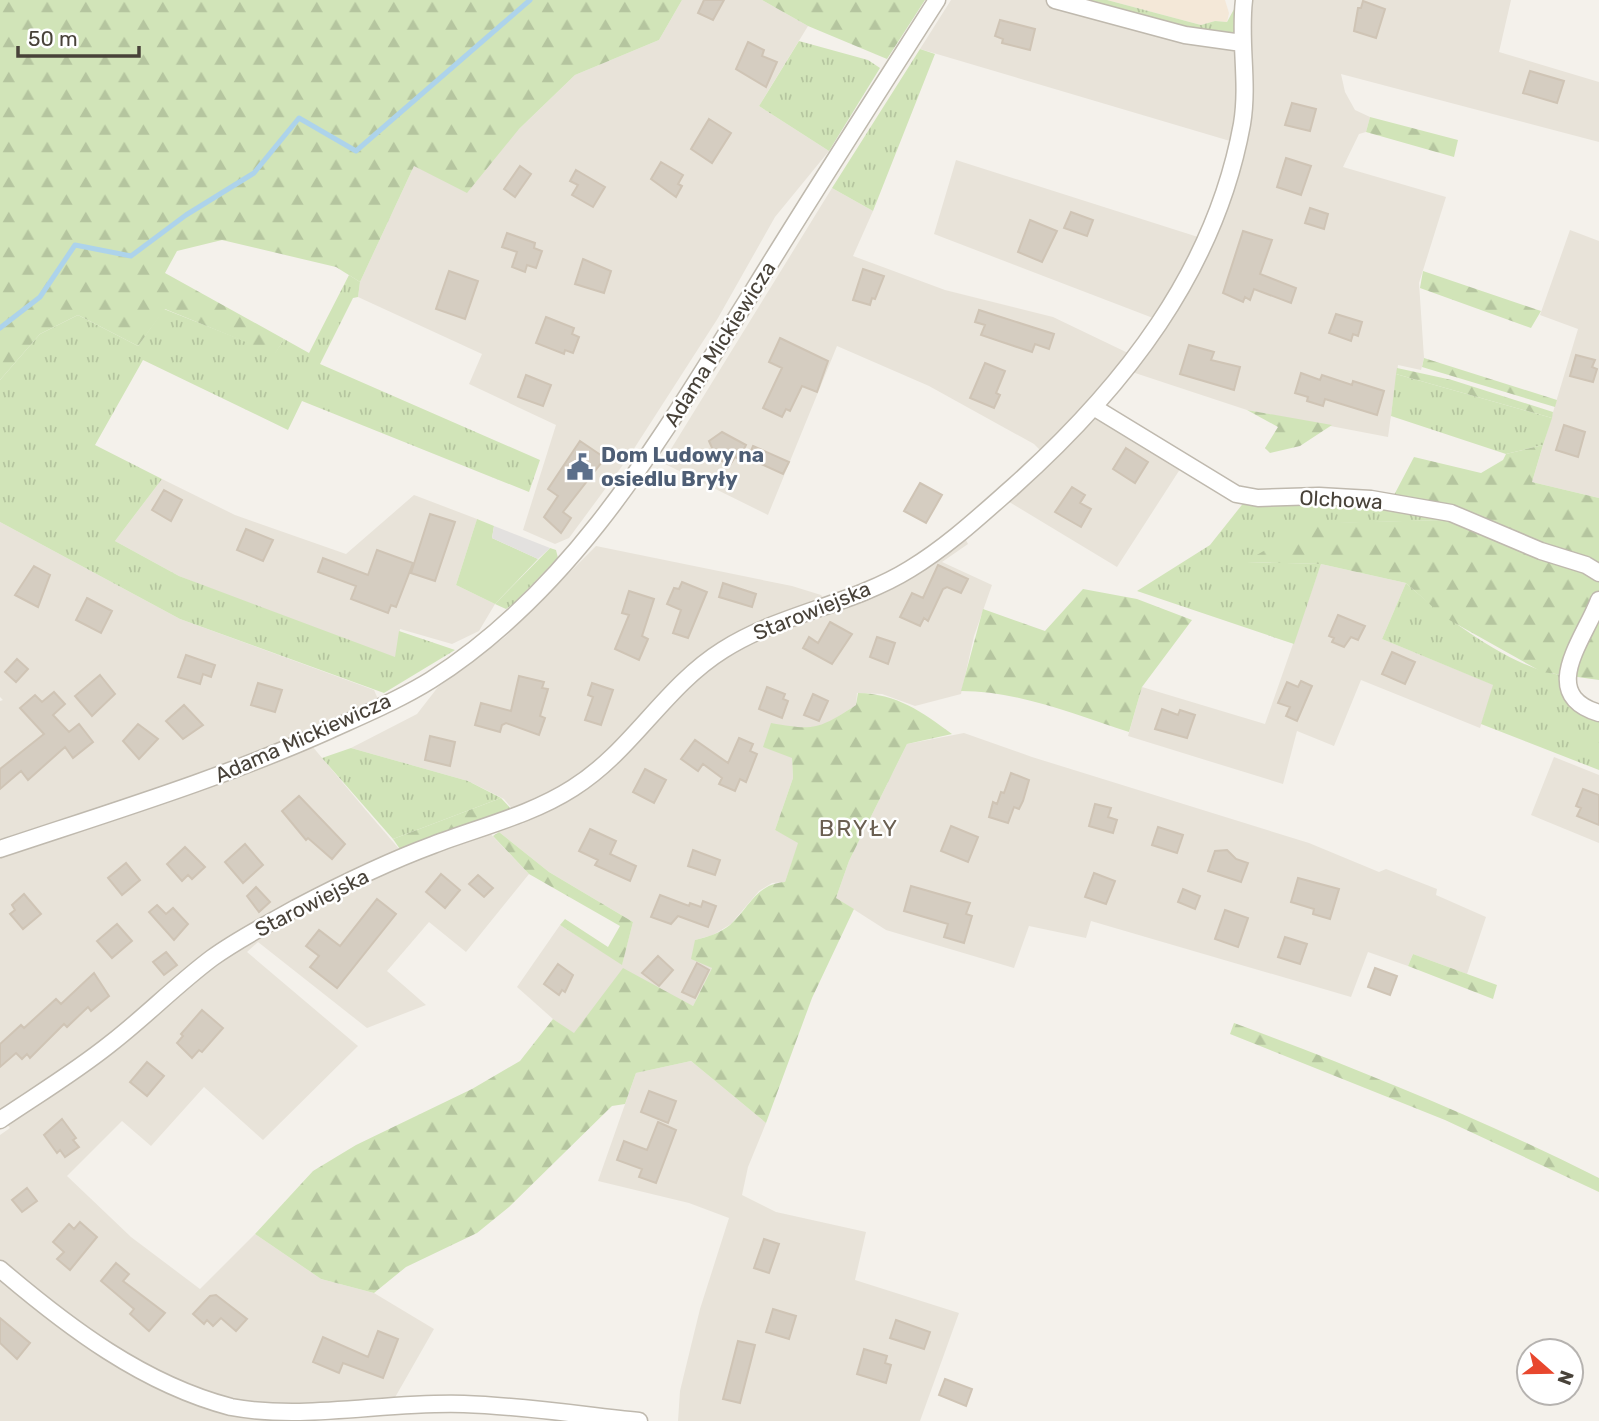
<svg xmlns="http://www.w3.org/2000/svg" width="1599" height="1421" viewBox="0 0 1599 1421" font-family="Rubik,sans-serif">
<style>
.residential{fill:#e8e3d9}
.commercial{fill:#f4e8d8}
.grass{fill:url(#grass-tufts)}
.forest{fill:url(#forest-firs)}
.park{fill:#d1e4b8}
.parking{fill:#e3e1df}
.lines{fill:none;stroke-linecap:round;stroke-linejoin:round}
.stream{stroke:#add3eb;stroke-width:5}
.building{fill:#d5cdc1;stroke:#cfc4b5;stroke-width:2}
.minor-casing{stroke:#bfb9ae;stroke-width:19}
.minor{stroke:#fff;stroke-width:16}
.labels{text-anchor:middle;stroke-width:5;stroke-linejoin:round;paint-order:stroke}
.street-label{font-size:21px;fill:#484239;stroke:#fff}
.service-label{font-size:21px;font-weight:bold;fill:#4e5e75;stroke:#fff;text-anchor:start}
.neighbourhood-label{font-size:23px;letter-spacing:2px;fill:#6a5f51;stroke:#fff}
</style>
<defs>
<pattern id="grass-tufts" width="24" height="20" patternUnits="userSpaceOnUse" patternTransform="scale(1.75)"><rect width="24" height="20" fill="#d1e4b8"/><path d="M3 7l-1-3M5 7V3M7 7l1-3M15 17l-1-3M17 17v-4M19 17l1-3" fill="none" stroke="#b5c59f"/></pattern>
<pattern id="forest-firs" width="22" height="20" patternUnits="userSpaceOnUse" patternTransform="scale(1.75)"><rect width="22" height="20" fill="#d1e4b8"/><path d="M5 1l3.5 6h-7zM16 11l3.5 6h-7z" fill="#b5c59f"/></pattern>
</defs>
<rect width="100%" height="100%" fill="#f4f1eb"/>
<path class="residential" d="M682,0h80l46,26 -49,80 70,45 -54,66 -57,101 -90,140 -59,80 -14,6 -32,-14 33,-105 -87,-41 13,-30 -124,-57 2,-15 54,-116 105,-37 56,-54 84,-35z
M951,0h104l187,43 2,-43h267l-12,52 100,30v60l-258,-68 4,18 10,18 15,7 -4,15 -7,2 -16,33 103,30 -27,86 5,75 -3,12 -23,-5 -10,72 -141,-27 -121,-40 -31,38 89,55 -67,104 -116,-70 45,-41 -12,-12 -105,-58 -92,-40 -69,169 -103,-51 6,-15 161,-261 41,23 -20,45 92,34 108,27 75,36 25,-35 -219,-84 22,-74 242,77 31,-81 1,-15 -310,-92z
M1570,230l29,11v257l-67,-16 46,-153 -38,-14z
M162,479l73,36 111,39 68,-59 63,24 -21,66 39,19 -16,27 -27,13 -52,-15 -4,29 -108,-39 -109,-43 -64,-35z
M0,522l180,97 194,71 7,16 -74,34 57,68 42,49 78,-30 45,47 -63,78 -37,-30 -42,49 39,34 -59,23 -109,-86 -11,10 111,94 -95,94 -59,-53 -53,59 -29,-25 -55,55 64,61 69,52 55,-55 66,45 53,14 60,36 -45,79 -83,5 -4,8h-302v-286l10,-7 -10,-13v-414l3,-1 -3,-3z
M962,532l6,12 -26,18 50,23 -18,51 -13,58 -46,12 -33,-12 -25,-1 -1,12 -31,20 -19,5 -14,28 1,20 -18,52 24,12 -14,40 -13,1 -13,8 -28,33 -18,11 -18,5 17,28 -19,38 -12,-4 -107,32 -21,-15 -36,-32 43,-62 62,39 11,-42 -84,-50 -50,-40 25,-9 -20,-24 -36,-18 -117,-33 66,-34 21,-27 67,-50 91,-91 196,40 29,9 7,9 27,-9z
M1321,564l85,19 -24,56 112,46 -14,43 -119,-48 -27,66 -37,-15 -14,53 -155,-48 14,-49 123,37z
M964,733l68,24 277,86 70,29 7,-3 51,20 -1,6 50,22 -19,57 -54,-20 -5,12 -40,-14 -17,45 -260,-76 -5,17 -57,-12 -15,42 -128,-38 -50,-32 13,-37 58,-117z
M1554,757l45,18v68l-68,-28z
M691,1061l75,62 -18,44 -6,28 34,17 90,20 -11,48 104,33 -39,108h-242l2,-30 20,-82 29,-91 -40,-15 -91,-22 38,-108z"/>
<path class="commercial" d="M1107,0h118l4,13 -2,9 -12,-1 -14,4z"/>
<path class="grass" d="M1078,0h29l94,25 14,-4 12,1 12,-22 1,31 -16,6z
M799,41l69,19 12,8 -51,83 -70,-45z
M920,49l15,5 -62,157 -41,-23z
M349,275l11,7 -2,15 -5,1 -33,66 220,96 -11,32 -227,-91 -14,29 -145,-70 -48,85 67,34 -47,62 64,35 216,81 4,-26 56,19 -71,43 -204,-74 -180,-97v-142l40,-46 38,-19 60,31 26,-37 111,44 9,-14 25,14z
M1396,374l156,44 -9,27 -37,9 -115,-38z
M1335,500l110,20 -106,3 -92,39 74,2 -27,80 -157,-53 73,-46 35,-44z
M550,548l6,2 2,8 -45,46 -7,5 -11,-5z
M1406,583c36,33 107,86 155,92 0,28 12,37 38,43v52l-118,-46 12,-39 -111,-46z
M351,748l117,33 33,17 -108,41 -71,-81z"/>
<path class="forest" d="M0,0h682l-23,40 -84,35 -56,54 -52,64 -53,-27 -54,116 -24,-15 -114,-27 -45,11 -12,22 119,66 -9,15 -110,-45 -27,37 -60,-31 -38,19 -40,46z
M762,0h163l-38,59 -79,-33z
M1370,117l88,23 -4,17 -88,-25z
M1423,271l118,40 -10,17 -111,-40z
M1424,358l133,42 -2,7 -133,-40z
M1397,368l55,12 101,32 -1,6 -156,-44z
M1247,410l85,15 -32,21 -30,7 -5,-5 13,-21z
M1543,445l-11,37 67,16v182l-57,-8 -98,-55 -38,-34 -85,-19 -76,-2 61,-36 12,-3 127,-3 -52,-23 21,-40 67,16 22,-13 3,-6z
M1083,589l54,10 55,21 -50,67 -13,45c-54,-17 -110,-41 -168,-41l22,-82 62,22z
M858,693c39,1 63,18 94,41l-45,10 -58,117 -13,37 18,11 -42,89 -46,125 -75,-62 -55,12 -11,31 -13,2 -103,101 -32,26 -71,34 -32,26 -53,-14 -66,-45 58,-63 43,-26 116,-56 48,-28 33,-42 21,14 49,-65 70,38 19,-38 -21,-9 4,-19c13,-3 25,-7 35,-15 20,-18 26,-41 55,-43l13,-39 -23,-13 18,-52 -1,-20 -29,-11 8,-24c44,8 48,6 85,-18z
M501,798l11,12 -110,42 -9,-13z
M499,832l50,40 84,50 -11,43 -62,-40 5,-6 43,28 12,-21 -91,-52 -36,-38z
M1413,954l84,31 -4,14 -85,-33z
M1234,1023c124,46 246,95 365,155v14l-154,-72 -215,-86z"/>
<path class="park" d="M477,519l17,7 -2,12 46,21 -43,45 -39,-19z"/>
<path class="parking" d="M494,526l56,22 -12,11 -46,-21z"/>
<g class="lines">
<path class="stream" d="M0,328l40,-31 35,-52 56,11 55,-41 68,-42 45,-55 57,33 174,-151"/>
</g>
<path class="building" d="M704,0h20l-11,20 -15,-7z
M1363,1l22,8 -9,29 -22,-7 4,-23h3z
M1000,20l35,9 -5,21 -28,-7 1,-4 -8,-3z
M748,42l16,8 -2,6 15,6 -11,25 -30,-18z
M1530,71l34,10 -7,22 -34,-10z
M1292,103l24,6 -6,22 -25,-6z
M709,119l22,14 -19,30 -21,-14z
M1286,158l25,8 -10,29 -24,-8z
M661,162l22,13 -5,9 4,2 -6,11 -25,-18z
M520,166l11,8 -16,23 -11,-8z
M576,170l29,17 -12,20 -21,-12 6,-10 -8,-4z
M1310,208l18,6 -4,15 -19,-6z
M1071,212l22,8 -6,16 -23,-8z
M1030,220l27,11 -15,31 -24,-10z
M1243,231l29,9 -12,34 36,14 -5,15 -37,-14 -4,11 -5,-3 -2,5 -20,-9z
M507,233l28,10 -1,5 8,3 -6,17 -9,-3 -2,7 -13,-5 5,-15 -15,-5z
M583,259l28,12 -7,22 -29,-9z
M863,269l21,7 -9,23 -3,-1 -2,7 -17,-5z
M449,271l29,10 -13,38 -29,-10z
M979,310l75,24 -5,15 -14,-5 -3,8 -51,-17 4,-10 -10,-3z
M1336,314l26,8 -4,14 -5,-2 -2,7 -22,-8z
M546,317l28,11 -2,6 7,3 -6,16 -8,-3 -1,4 -28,-11z
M780,338l48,23 -11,31 -15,-6 -12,25 -4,-2 -4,8 -19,-9 19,-40 -13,-6z
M1189,345l25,7 -3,8 29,7 -6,23 -54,-16z
M1576,355l19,5 -3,7 5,2 -4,13 -23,-6z
M985,363l20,8 -9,22 4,2 -6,13 -24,-10z
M1301,373l19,7 2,-5 30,10 1,-4 31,10 -7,24 -52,-16 -2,7 -16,-5 1,-4 -13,-4z
M526,375l25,10 -8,21 -25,-9z
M1564,425l21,7 -7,25 -22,-7z
M722,432l24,13 -7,14 -4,-2 -5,8 -20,-10 3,-5 -4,-9z
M580,441l25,17 -42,54 8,6 -10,15 -17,-16 14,-21 -10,-7z
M753,446l36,16 -6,12 -35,-16z
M1126,448l22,14 -13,21 -22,-14z
M920,483l22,12 -16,28 -22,-12z
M1072,487l13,8 -5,8 11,6 -10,18 -26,-15z
M164,490l18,10 -11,21 -19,-11z
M430,514l25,8 -20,59 -24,-8z
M246,529l27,11 -10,21 -26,-11z
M377,550l36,13 -17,44 -5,-2 -3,8 -37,-14 5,-13 -38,-14 5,-14 45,17z
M938,565l30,14 -7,14 -14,-6 -4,2 -15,32 -4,-3 -4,8 -20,-9 12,-24 11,5z
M34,566l16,9 -12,32 -23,-12z
M682,582l25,10 -19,46 -15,-5 8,-23 -14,-6 7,-16 5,1z
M723,583l33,11 -4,13 -33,-10z
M629,591l25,8 -12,37 6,3 -9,21 -24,-11 14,-34 -7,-2z
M87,598l25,13 -11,22 -25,-13z
M1338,615l27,11 -7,14 -7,-3 -7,10 -12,-5 2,-4 -5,-2z
M830,622l22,12 -20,30 -29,-16 6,-11 9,6z
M877,637l18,6 -7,21 -18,-7z
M1392,652l23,10 -10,22 -23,-10z
M186,655l29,10 -4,12 -8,-3 -3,10 -22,-7z
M17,659l11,10 -12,13 -11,-10z
M100,675l15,19 -23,22 -17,-20z
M519,676l25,6 -2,6 6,1 -8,27 5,2 -6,17 -33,-12 -4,2 -2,7 -25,-7 6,-22 30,8z
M1301,681l11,5 -15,35 -11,-5 4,-9 -12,-4 9,-21 11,5z
M258,683l24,7 -7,22 -24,-7z
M592,683l21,7 -12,35 -16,-5 8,-23 -5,-2z
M767,687l18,7 -2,5 5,2 -6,17 -23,-9z
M54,692l11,12 -12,11 16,17 10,-8 14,18 -20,16 -8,-11 -37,33 -7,-9 -21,18v-20l44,-35 -24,-26 15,-13 7,7z
M813,694l15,7 -9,20 -15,-6z
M184,705l19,20 -20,14 -17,-18z
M1162,709l16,6 2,-5 15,5 -8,23 -32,-9z
M138,724l20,15 -19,20 -16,-18z
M430,736l25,6 -5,24 -25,-6z
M739,738l14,6 -3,7 7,3 -11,28 -6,-3 -5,12 -16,-7 3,-6 -19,-14 -5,7 -17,-12 14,-19 33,23z
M645,769l21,11 -12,23 -21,-11z
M1011,773l18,7 -6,21 -4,8 -5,-2 -6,16 -19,-6 4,-15 4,2 4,-12 3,1z
M1583,789l16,6v30l-22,-9 4,-8 -5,-2z
M299,796l46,48 -13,15 -24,-21 -2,2 -24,-29z
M1095,804l16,4 -3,9 9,3 -4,13 -24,-7z
M951,826l27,11 -10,25 -27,-11z
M1158,827l25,8 -6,18 -25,-8z
M590,829l26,12 -6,13 26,12 -6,15 -35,-16 3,-5 -19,-9z
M245,844l18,21 -20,18 -18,-21z
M185,847l20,20 -13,12 -4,-4 -6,6 -15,-17z
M693,850l27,10 -5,15 -27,-9z
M1227,850l9,9 12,4 -7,19 -33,-11 7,-20z
M126,863l14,17 -18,15 -14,-17z
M1094,873l21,8 -9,23 -21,-7z
M441,874l19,16 -15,18 -19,-16z
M478,875l15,13 -9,9 -15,-13z
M1298,878l41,11 -9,30 -17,-5 1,-5 -23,-7z
M911,886l59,17 -4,11 6,2 -8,27 -20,-6 4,-13 -44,-13z
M256,887l14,15 -11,10 -12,-16z
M1183,889l17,7 -5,13 -17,-7z
M24,894l17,20 -18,15 -13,-15 5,-4 -3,-5z
M660,895l29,11 1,-3 11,4 2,-6 13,5 -8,21 -30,-11 -7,8 -20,-7z
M377,899l19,15 -59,74 -27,-21 9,-11 -13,-10 13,-16 21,16z
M157,905l9,9 7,-6 15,16 -14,16 -25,-28z
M1225,910l23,8 -10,29 -23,-8z
M117,924l15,17 -20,17 -15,-17z
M1285,937l22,7 -7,20 -22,-7z
M166,952l11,13 -13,10 -11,-13z
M658,956l15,14 -14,16 -17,-13z
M697,963l12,7 -14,28 -13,-6z
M558,964l15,11 -8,17 -3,-2 -3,5 -15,-11z
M1375,968l22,8 -7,19 -22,-8z
M94,973l15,23 -18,15 -3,-4 -21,20 -3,-3 -34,34 -3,-4 -5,5 -6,-6 -16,14v-23l21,-19 3,3 32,-29 5,5z
M202,1010l21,18 -21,24 -3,-2 -7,8 -15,-15 6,-7 -2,-2z
M147,1062l17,14 -17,20 -17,-14z
M649,1091l27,10 -8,22 -27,-11z
M62,1119l14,19 -3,2 6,7 -14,10 -5,-7 -3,3 -13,-18z
M658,1122l18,8 -20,53 -17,-6 3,-8 -25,-9 7,-19 23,9z
M27,1188l10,13 -15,11 -10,-12z
M80,1222l17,15 -27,33 -13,-11 7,-7 -11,-10 16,-18 5,5z
M764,1239l15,5 -10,29 -15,-5z
M116,1263l13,11 -6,7 42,32 -16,18 -19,-17 4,-5 -33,-28z
M216,1295l31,24 -11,12 -15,-13 -8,8 -6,-6 -3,4 -11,-10 17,-18z
M773,1309l23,7 -7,23 -23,-7z
M0,1318l30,25 -13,16 -17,-16z
M896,1320l34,12 -6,17 -34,-11z
M378,1331l20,8 -15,39 -40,-15 -4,10 -26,-11 10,-25 45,20z
M738,1341l17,4 -15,58 -17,-4z
M864,1349l23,7 -2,7 6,2 -5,18 -29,-9z
M945,1379l27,10 -6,17 -27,-11z"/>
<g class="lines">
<defs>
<path id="minor" d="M1055,0l130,35 57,8
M1095,408l141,86 22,4 61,-2 52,3 80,14 90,38 45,14 13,8
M1599,600c-15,40 -62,94 0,113
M0,849c111,-37 223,-71 330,-119 33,-15 69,-30 101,-50 146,-93 232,-246 322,-389 60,-98 122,-194 184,-291
M0,1120c37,-25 75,-48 110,-76 35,-27 66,-59 102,-86 26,-19 56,-34 84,-50 44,-23 91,-46 137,-63 47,-18 98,-30 140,-57 59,-37 91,-101 150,-138 58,-37 129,-45 187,-81 38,-23 71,-54 104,-83 109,-98 201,-214 228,-362 7,-42 -3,-82 2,-124
M0,1269c68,58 143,115 231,138 75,14 157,-6 233,-3 59,2 117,11 175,17"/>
</defs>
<use href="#minor" class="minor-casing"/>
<use href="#minor" class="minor"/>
</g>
<defs>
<symbol id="civic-bare" viewBox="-9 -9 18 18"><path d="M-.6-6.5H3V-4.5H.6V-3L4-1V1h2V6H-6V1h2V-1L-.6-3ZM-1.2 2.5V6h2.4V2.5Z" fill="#5c6f8a" stroke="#fff" stroke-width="2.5" paint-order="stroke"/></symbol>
</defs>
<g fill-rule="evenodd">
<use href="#civic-bare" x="561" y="448" width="38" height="38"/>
</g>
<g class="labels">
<g class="street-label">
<text transform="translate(720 344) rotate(-58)" y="7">Adama Mickiewicza</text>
<text transform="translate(1341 500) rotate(3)" y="7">Olchowa</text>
<text transform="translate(812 611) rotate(-22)" y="7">Starowiejska</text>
<text transform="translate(303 738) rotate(-24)" y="7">Adama Mickiewicza</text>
<text transform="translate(312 903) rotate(-27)" y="7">Starowiejska</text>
</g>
<g class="service-label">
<text x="601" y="462">Dom Ludowy na<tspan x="601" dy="24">osiedlu Bryły</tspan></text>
</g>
<g class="neighbourhood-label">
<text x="859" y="836">BRYŁY</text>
</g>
</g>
<g transform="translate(1550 1372) rotate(110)"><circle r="33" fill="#ffffff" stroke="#b6b3b0" stroke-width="2"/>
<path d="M0-5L12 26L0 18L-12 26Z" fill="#e8472e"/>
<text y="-10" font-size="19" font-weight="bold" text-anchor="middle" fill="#484239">N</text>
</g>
<path d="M18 46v10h121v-10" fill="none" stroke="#484239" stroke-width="3.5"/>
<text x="28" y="46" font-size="21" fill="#484239" stroke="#ffffff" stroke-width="5" paint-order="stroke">50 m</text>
</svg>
